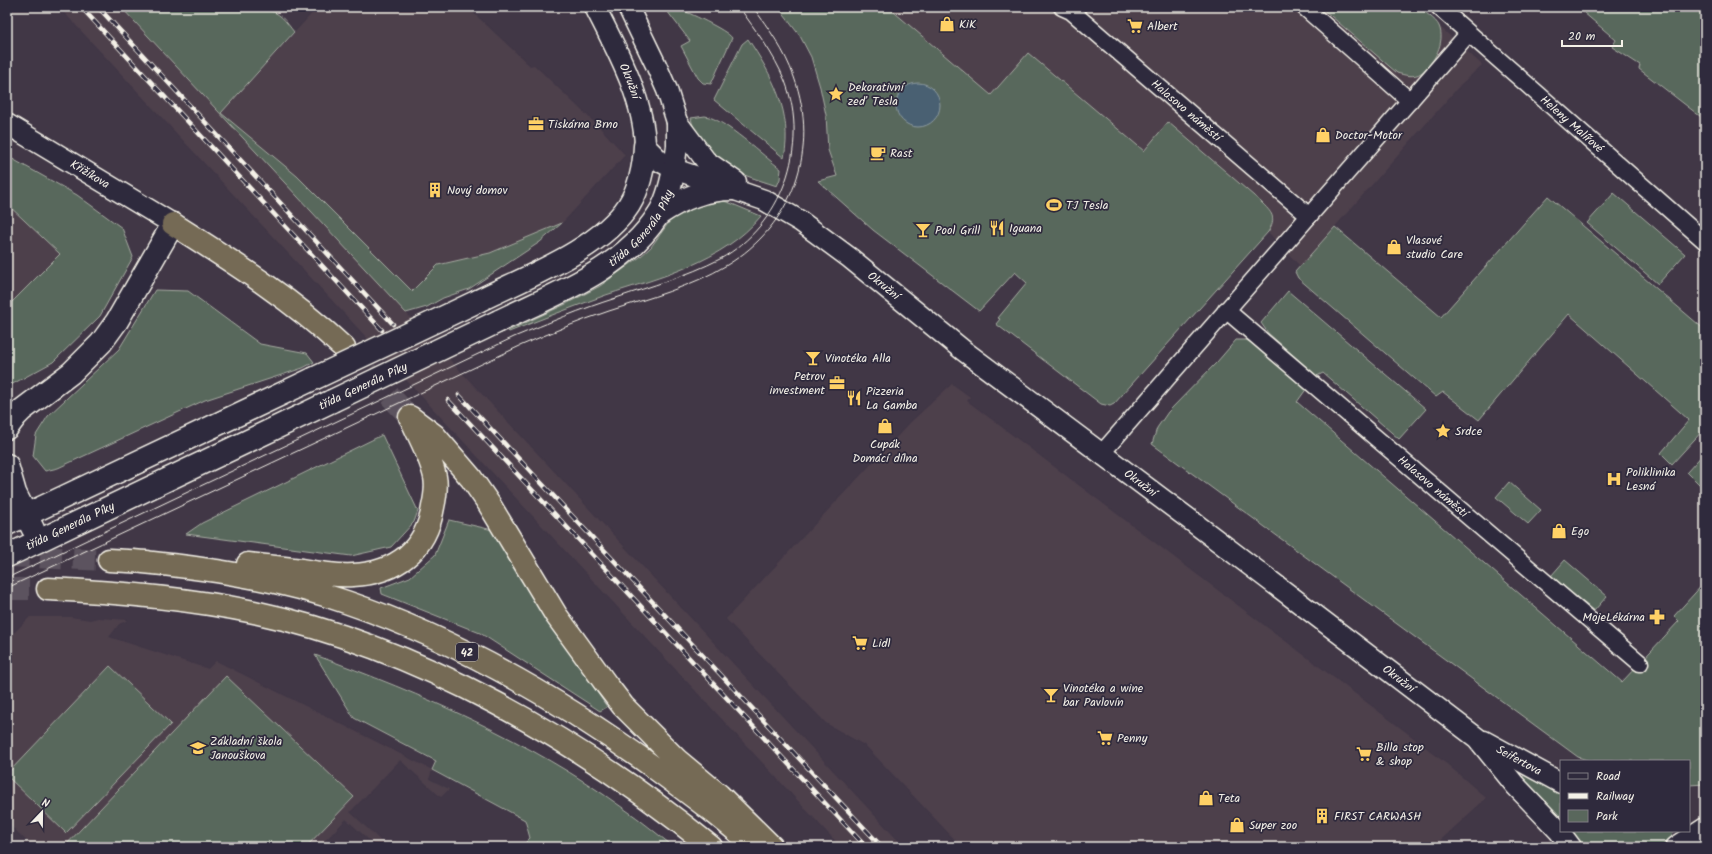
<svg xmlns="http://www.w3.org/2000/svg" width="1712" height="854" viewBox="0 0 1712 854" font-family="Kalam,sans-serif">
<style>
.built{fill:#4e404c}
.green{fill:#59675c;stroke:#a6aca2}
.water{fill:#496172;stroke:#8d9ba1}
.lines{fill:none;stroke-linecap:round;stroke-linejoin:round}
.trunk-tunnel{stroke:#5c535e;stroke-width:22;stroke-dasharray:22 11;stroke-linecap:butt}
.minor-casing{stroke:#f4f1e8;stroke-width:19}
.tertiary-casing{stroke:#f4f1e8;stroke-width:23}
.secondary-casing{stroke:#f4f1e8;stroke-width:25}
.trunk-casing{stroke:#f4f1e8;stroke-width:25}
.minor{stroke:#2f2a3d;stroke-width:16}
.tertiary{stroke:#2f2a3d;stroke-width:20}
.secondary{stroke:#2f2a3d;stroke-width:22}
.trunk{stroke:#756a55;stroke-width:22}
.tram{stroke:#f4f1e8;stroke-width:1}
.rail-casing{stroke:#f4f1e8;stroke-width:4.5}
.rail{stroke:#2f2a3d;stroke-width:3;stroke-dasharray:9;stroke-linecap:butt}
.secondary-bridge-casing{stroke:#f4f1e8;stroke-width:25;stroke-linecap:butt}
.secondary-bridge{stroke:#2f2a3d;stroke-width:22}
.labels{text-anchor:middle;stroke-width:3.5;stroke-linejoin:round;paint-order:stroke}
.shield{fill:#2f2a3d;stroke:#b9b5b5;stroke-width:1}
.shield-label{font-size:11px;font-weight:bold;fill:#f4f1e8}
.poi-label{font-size:12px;fill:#f4f1e8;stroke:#2f2a3d;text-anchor:start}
.street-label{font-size:12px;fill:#f4f1e8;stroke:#2f2a3d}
</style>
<rect width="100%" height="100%" fill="#413746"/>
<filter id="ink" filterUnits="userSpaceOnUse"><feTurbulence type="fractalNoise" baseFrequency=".025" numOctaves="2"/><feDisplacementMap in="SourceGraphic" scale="8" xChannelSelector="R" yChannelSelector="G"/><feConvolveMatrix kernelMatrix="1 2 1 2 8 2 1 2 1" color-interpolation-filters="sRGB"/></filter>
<g filter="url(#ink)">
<path class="built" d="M59,7h62l783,840h-63z
M318,7h137l2,2 2,-2h8l63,59 4,-1 66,63 25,27 -63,68 -72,30 -52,12 -26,27 -115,-116 -76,-63z
M888,7h530l64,58 -21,19 -161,182 -32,-34 4,-8 1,-6 -3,-7 -9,-9 -93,-80 -24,29 -116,-98 -37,42z
M7,204l53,50 -53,53z
M952,384l18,13 -3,4 444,335 38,30 37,32 -53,49h-471l-96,-101 -40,-23 -100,-104 185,-197z
M30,617h40l20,3 8,-2 30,2 -9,4 -10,13 99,32 8,-8 216,109 -3,9 20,10 -8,8 -41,-37 -50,52 37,35h-10l-31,-28 -27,28h-286l-26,-25v-186l8,-4z"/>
<path class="green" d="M121,7h144v3c15,1 21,12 29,22l-73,81 76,63 115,115 26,-26 52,-12 72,-30 -22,19 -71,47 -26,9 -16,9 -21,6z
M664,7c4,0 9,-1 13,1 10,4 50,22 55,30l-21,46 -8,-1 -5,-5 -17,-32 9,-5z
M778,7h110l103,88 37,-42 116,98 24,-29 93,80c11,11 16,15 7,30l-154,172 -4,2 -9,-2 -105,-80 4,-5 -2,-1 29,-35 -12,-11 -36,39 -106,-81 -55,-49 19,-5 -9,-26 -2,-35 -6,-28 -9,-30 -11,-21z
M1323,7h95c6,5 18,12 21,19 7,16 -5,37 -18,47 -7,5 -17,2 -24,0l-73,-63z
M1577,7h128v113l-66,-51 1,-4 -28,-18 4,-7z
M748,39c24,36 45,74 36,119l-70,-58 28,-56z
M705,116c20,3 58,40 76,53l-1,10 -3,7c-21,-7 -50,-15 -66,-29 -8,-7 -18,-28 -20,-39z
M7,156l70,39 45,33 11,29 -33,59 -47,46 -46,25v-80l53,-53 -53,-50z
M1614,193l71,61 -27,30 -71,-61z
M1548,196l157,134v98l-33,36 -11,-11 28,-33 -120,-106 -90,106 -36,-28 -7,5 -138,-119 -3,-6 40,-45 106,90z
M714,198l16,5 31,13c-38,46 -100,61 -155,79 -33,12 -65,24 -97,37l-1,-1 58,-27 34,-18 40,-29 11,-10 24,-33z
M155,290l33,1 72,53 47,9 7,9 -11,6 -98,32 -147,68 -13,3 -12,-15 3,-21 12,-19 71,-67z
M1288,291l138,118 -27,30 -76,-66 -6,3 -49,-43 -7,-10z
M1236,340h10l10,5 51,43 -10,14 325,280 57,-61 -5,-5 31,-34v202l-16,1v-24h-99l-12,-4 -426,-313 5,-16 11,-16 49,-50z
M382,435l36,76 -4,11 -23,25 -40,9 -165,-22 16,-11z
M1705,452v31l-2,-1 -3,3 -13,-13z
M1509,482l32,28 -13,14 -32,-27z
M449,520l44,10 41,67 73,110 -7,4 -120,-78 -98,-39 -1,-6 29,-11 25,-22z
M1565,560l42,36 -13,15 -43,-35z
M315,655c108,39 215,86 308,153 18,12 34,26 51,39h-153l9,-9 -5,-18 -93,-50 4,-9 -82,-43z
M110,666l61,58 -105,109 -59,-57v-2z
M226,676l128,121 -48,50h-242z
M1526,775l35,17v32l-39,-44 1,-4z
M1567,831h107l-3,7 -11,9h-80z"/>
<path class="water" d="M896 105a22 22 0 1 1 44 0a22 22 0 1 1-44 0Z"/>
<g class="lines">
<path class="trunk-tunnel" d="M344,348l66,69
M7,556l102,4
M7,589h41"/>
<defs>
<g id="minor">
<path id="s1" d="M1062,7l9,4 238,205"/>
<path d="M1304,7l106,94"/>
<path id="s2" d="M1439,7l266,234"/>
<path id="s3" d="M1226,310l414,353"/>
<path d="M1101,454l367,-420"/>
</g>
<g id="tertiary">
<path id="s4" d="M595,7c21,42 49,91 50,139l16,16 13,7 90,31 36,21 50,37 114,93 225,168 288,219 38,47 44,46 12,16"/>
<path d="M628,7l28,58 11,25 10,32v24l-3,23"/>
<path d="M677,122l29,39 30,21"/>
<path id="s5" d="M7,124l166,100"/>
<path id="s6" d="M1484,741l77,42"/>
<path d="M1676,847l29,-19"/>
</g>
<g id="secondary">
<path d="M659,214c24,-16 46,-25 75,-25"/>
<path d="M478,301c48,-24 122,-51 151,-96 11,-18 15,-38 16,-59"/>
<path id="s7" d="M499,321c56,-27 124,-51 159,-106 9,-13 13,-30 16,-46"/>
<path d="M7,428l9,-12 6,-6 49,-37 30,-30 16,-22 56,-97"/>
<path d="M7,465l8,28 18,36"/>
<path d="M7,524l306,-145"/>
<path id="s8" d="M7,556l325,-155"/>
</g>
<path id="trunk" d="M173,224c60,38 119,75 171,124
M410,417l24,18 37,43 18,26 67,111 50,69 17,22 54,54 42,35 53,52
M109,560l38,2
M133,561c73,7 144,17 213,41 112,38 215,98 310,167 34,25 68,50 99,78
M248,564c18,2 36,4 54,6 17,3 34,6 51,5 43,-2 73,-25 80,-68 2,-9 4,-20 2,-30 -4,-20 -16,-40 -24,-59
M48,589c70,3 138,9 206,23 165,35 327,129 457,235"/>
</defs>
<use href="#minor" class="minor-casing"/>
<use href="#tertiary" class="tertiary-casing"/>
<use href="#secondary" class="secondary-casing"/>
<use href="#trunk" class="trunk-casing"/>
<use href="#minor" class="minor"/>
<use href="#tertiary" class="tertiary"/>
<use href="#secondary" class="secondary"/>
<use href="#trunk" class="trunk"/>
<path class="tram" d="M7,578l507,-241c34,-14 67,-28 102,-39 35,-12 71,-22 104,-39 62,-34 90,-112 65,-178 -11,-27 -29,-50 -46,-74
M7,588l515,-243c28,-12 57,-24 87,-34 40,-13 82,-24 118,-46 66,-40 93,-115 67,-188 -9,-26 -25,-48 -41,-70"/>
<defs>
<path id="rail" d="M81,7l301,323
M98,7l295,317
M459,395l423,452
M448,400l418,447"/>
</defs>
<use href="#rail" class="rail-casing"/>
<use href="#rail" class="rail"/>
<defs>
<path id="secondary-bridge" d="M313,379l165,-78
M332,401l167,-80"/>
</defs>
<use href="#secondary-bridge" class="secondary-bridge-casing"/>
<use href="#secondary-bridge" class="secondary-bridge"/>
</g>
</g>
<defs>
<symbol id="shop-bare" viewBox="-9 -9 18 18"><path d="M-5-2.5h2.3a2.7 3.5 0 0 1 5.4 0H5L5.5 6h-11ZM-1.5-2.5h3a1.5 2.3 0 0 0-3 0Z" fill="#ffd166" stroke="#2f2a3d" stroke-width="2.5" paint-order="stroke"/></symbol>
<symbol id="supermarket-bare" viewBox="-9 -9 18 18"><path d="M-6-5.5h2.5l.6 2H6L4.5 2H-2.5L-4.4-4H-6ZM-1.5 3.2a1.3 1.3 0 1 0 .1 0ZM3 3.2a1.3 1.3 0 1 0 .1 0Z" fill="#ffd166" stroke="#2f2a3d" stroke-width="2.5" paint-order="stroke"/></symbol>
<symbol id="sight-bare" viewBox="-9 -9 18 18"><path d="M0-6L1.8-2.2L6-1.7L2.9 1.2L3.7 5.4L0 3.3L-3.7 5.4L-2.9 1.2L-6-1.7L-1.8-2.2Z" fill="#ffd166" stroke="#2f2a3d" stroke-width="2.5" paint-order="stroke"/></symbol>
<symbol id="office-bare" viewBox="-9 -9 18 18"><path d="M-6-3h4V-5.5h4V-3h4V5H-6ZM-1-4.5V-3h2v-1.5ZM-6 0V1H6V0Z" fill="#ffd166" stroke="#2f2a3d" stroke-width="2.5" paint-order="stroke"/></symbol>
<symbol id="cafe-bare" viewBox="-9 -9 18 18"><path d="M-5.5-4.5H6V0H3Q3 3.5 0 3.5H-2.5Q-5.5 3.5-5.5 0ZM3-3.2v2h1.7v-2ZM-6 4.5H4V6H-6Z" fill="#ffd166" stroke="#2f2a3d" stroke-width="2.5" paint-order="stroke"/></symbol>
<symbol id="building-bare" viewBox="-9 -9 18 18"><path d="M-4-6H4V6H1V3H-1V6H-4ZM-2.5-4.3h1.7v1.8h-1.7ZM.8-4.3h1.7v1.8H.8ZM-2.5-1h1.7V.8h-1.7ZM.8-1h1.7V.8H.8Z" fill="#ffd166" stroke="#2f2a3d" stroke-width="2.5" paint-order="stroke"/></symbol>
<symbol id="stadium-bare" viewBox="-9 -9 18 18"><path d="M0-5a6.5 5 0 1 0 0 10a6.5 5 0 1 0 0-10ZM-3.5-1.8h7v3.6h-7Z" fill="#ffd166" stroke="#2f2a3d" stroke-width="2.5" paint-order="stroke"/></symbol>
<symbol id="restaurant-bare" viewBox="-9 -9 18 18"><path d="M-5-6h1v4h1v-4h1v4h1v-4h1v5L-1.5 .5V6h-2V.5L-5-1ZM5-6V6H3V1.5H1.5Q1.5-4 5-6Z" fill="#ffd166" stroke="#2f2a3d" stroke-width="2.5" paint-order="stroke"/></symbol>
<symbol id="bar-bare" viewBox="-9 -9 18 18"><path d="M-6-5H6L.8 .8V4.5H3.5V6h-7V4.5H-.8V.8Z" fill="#ffd166" stroke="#2f2a3d" stroke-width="2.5" paint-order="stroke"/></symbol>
<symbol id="hospital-bare" viewBox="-9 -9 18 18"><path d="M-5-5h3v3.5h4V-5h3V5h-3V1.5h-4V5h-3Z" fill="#ffd166" stroke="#2f2a3d" stroke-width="2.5" paint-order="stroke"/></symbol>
<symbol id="pharmacy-bare" viewBox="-9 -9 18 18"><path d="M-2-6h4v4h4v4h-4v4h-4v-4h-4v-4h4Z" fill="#ffd166" stroke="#2f2a3d" stroke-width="2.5" paint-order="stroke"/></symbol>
<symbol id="school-bare" viewBox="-9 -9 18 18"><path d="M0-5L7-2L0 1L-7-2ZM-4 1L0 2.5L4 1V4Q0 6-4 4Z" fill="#ffd166" stroke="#2f2a3d" stroke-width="2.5" paint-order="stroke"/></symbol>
</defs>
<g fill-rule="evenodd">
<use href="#shop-bare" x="936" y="13" width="22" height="22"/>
<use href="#supermarket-bare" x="1124" y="15" width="22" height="22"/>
<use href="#sight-bare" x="825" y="83" width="22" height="22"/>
<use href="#office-bare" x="525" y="113" width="22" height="22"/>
<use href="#shop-bare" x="1312" y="124" width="22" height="22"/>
<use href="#cafe-bare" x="867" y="142" width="22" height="22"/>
<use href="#building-bare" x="424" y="179" width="22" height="22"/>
<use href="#stadium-bare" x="1043" y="194" width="22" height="22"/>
<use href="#restaurant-bare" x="986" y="217" width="22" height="22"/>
<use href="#bar-bare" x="912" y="219" width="22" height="22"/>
<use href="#shop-bare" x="1383" y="236" width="22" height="22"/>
<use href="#bar-bare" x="802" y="347" width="22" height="22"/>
<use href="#office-bare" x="826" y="372" width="22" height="22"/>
<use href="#restaurant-bare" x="843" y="387" width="22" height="22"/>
<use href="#shop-bare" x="874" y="415" width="22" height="22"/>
<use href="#sight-bare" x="1432" y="420" width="22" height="22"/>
<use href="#hospital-bare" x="1603" y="468" width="22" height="22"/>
<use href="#shop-bare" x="1548" y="520" width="22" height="22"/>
<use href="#pharmacy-bare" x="1646" y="606" width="22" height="22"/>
<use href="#supermarket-bare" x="849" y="632" width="22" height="22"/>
<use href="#bar-bare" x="1040" y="684" width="22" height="22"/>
<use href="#supermarket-bare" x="1094" y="727" width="22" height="22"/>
<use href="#school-bare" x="187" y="737" width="22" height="22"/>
<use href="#supermarket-bare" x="1353" y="743" width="22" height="22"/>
<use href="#shop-bare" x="1195" y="787" width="22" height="22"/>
<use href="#building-bare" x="1311" y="805" width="22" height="22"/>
<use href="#shop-bare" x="1226" y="814" width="22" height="22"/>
</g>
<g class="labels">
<rect class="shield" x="456" y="643" width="22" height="18" rx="3"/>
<g class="shield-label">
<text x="467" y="656">42</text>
</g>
<g class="poi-label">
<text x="959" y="28">KiK</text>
<text x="1147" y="30">Albert</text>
<text x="848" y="91">Dekorativní<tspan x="848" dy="14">zeď Tesla</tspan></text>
<text x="548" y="128">Tiskárna Brno</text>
<text x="1335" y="139">Doctor-Motor</text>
<text x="890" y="157">Rast</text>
<text x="447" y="194">Nový domov</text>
<text x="1066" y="209">TJ Tesla</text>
<text x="1009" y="232">Iguana</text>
<text x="935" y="234">Pool Grill</text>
<text x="1406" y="244">Vlasové<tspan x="1406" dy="14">studio Care</tspan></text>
<text x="825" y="362">Vinotéka Alla</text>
<text x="825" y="380" text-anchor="end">Petrov<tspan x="825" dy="14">investment</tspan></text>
<text x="866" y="395">Pizzeria<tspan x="866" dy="14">La Gamba</tspan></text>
<text x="1455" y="435">Srdce</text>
<text x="885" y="448" text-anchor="middle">Cupák<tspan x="885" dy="14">Domácí dílna</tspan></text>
<text x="1626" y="476">Poliklinika<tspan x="1626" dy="14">Lesná</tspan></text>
<text x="1571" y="535">Ego</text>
<text x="1645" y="621" text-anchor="end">MojeLékárna</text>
<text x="872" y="647">Lidl</text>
<text x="1063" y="692">Vinotéka a wine<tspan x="1063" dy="14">bar Pavlovín</tspan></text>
<text x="1117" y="742">Penny</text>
<text x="210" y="745">Základní škola<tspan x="210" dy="14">Janouškova</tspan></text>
<text x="1376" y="751">Billa stop<tspan x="1376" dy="14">&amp; shop</tspan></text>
<text x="1218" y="802">Teta</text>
<text x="1334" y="820">FIRST CARWASH</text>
<text x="1249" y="829">Super zoo</text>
</g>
<g class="street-label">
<text dy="4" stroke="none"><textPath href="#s4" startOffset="82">Okružní</textPath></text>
<text dy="4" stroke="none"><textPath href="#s1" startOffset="162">Halasovo náměstí</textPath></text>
<text dy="4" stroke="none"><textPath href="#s2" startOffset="177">Heleny Malířové</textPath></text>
<text dy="4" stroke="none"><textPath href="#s5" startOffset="97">Křižíkova</textPath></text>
<text dy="4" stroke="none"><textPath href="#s7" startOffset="173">třída Generála Píky</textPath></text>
<text dy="4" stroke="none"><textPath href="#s4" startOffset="429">Okružní</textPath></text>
<text transform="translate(363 386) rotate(-25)" y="4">třída Generála Píky</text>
<text dy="4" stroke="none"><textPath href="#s4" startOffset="753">Okružní</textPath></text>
<text dy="4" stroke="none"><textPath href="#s3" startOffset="272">Halasovo náměstí</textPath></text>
<text dy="4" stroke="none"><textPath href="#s8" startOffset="70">třída Generála Píky</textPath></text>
<text dy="4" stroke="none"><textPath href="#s4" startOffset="1077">Okružní</textPath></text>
<text dy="4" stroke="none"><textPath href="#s6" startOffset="40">Seifertova</textPath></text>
</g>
</g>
<rect width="1712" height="854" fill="none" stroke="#2f2a3d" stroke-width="24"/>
<rect x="12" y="12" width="1688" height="830" fill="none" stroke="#f4f1e8" stroke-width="1.5" filter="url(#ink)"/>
<rect x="1560" y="760" width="130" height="72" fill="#2f2a3d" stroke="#7e7a81"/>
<rect x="1568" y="773" width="20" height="6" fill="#2f2a3d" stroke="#7e7a81"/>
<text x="1596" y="780" font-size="12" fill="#f4f1e8">Road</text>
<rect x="1568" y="793" width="20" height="6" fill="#f4f1e8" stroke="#7e7a81"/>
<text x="1596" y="800" font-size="12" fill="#f4f1e8">Railway</text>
<rect x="1568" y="810" width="20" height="12" fill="#59675c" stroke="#7e7a81"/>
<text x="1596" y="820" font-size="12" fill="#f4f1e8">Park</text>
<g transform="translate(42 812) rotate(22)" stroke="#2f2a3d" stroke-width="3" paint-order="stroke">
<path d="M0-3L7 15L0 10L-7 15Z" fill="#f4f1e8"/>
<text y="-6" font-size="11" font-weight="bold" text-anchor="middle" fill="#f4f1e8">N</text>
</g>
<path d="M1562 40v6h60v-6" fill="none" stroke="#f4f1e8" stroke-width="2"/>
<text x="1568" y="40" font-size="12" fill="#f4f1e8" stroke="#2f2a3d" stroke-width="3" paint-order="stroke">20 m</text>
</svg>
